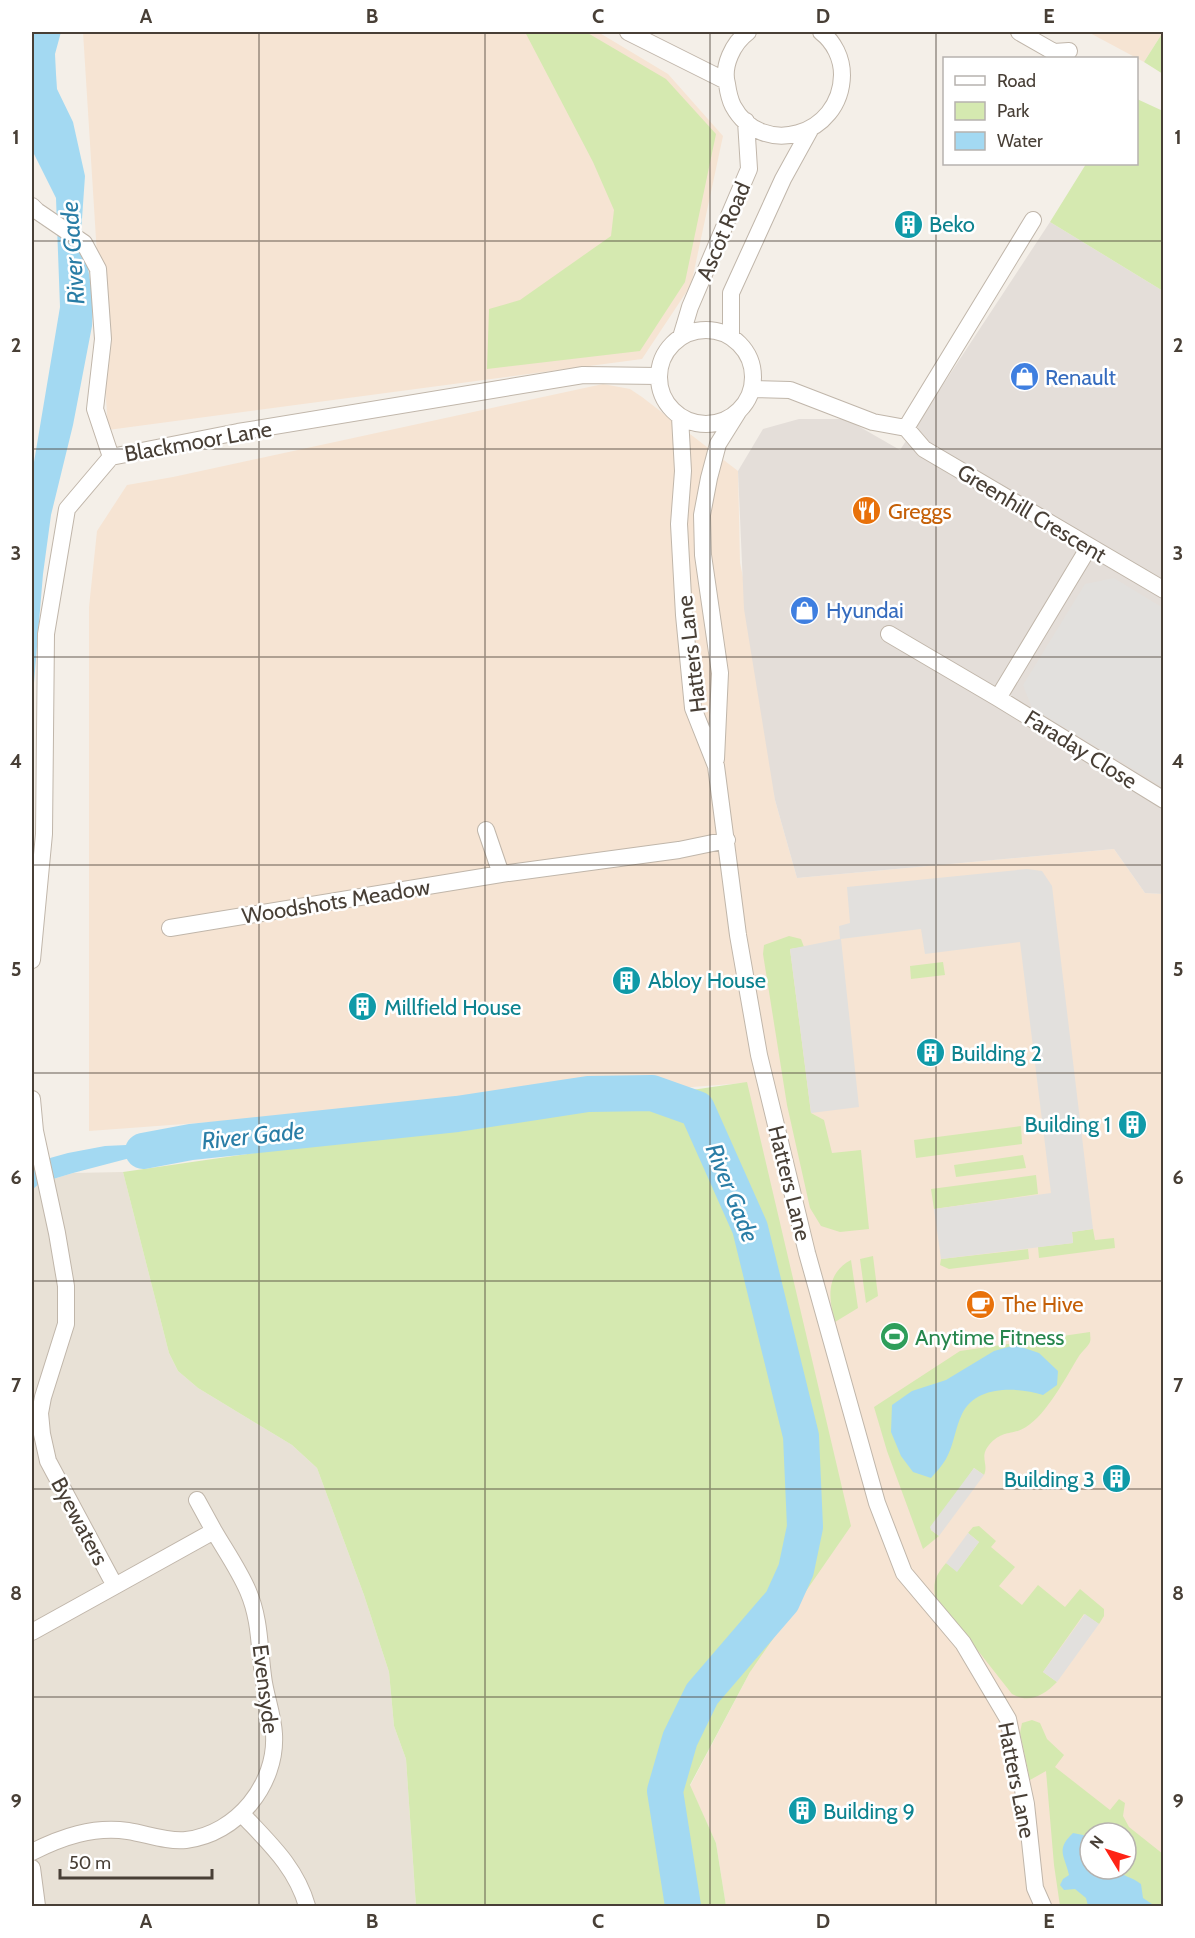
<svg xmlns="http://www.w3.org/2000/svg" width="1195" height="1938" viewBox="0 0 1195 1938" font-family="Cabin,sans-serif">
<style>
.residential{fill:#e8e1d6}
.commercial{fill:#f6e4d3;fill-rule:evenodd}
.industrial{fill:#e4ded9}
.green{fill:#d5e9b0;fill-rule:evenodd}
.parking{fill:#e2e0dd}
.water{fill:#a3d9f2}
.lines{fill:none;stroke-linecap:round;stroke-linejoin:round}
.river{stroke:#a3d9f2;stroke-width:36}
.street-casing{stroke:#c0b6aa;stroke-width:18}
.street{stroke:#fff;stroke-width:16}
.grid{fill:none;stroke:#483f36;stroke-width:1.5;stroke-opacity:0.55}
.labels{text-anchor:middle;stroke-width:5;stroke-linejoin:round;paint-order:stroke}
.culture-label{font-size:22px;fill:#0d838f;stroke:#fff;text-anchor:start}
.street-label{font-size:22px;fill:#483f36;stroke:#fff}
.shop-label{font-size:22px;fill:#366cbe;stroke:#fff;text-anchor:start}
.food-label{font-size:22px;fill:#c56008;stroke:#fff;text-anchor:start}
.leisure-label{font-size:22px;fill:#27864d;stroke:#fff;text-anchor:start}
.water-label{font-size:24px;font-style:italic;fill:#297da6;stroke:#fff}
.neatline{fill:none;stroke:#483f36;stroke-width:2}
.grid-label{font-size:20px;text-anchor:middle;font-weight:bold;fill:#483f36}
</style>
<rect width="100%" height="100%" fill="#f4efe8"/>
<path class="residential" d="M123,1172l46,181 9,18 20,17 94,57 25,23 47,127 25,77 5,54 12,33 10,147h-384v-716l8,-7 33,-10z"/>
<path class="commercial" d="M83,32h515l70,42 55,62 -32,149 -49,74 -534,71z
M1088,32h75l-19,30z
M603,384l27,5 12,8 96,74 2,92 22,103 13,134 22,78 317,-29 31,44 18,1v1012h-437l-10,-63 -26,-57 60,-114 -4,-589 -657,48v-524l8,-76 30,-46 46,-8zM1090,1833h36v36h-36z"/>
<path class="industrial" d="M1050,222l113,69v603l-18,-1 -31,-44 -317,29 -22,-78 -31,-191 -6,-138 25,-42 36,-10h47l54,31z"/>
<path class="green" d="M525,32h61l80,47 50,55 -31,148 -45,69 -153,18 2,-60 31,-9 91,-64 3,-26 -21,-48z
M1163,32h1l-1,42 -19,-12z
M1137,99l26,12v180l-113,-69 36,-58h50z
M789,936l12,3 3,8 -14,2 21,164 13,7 8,33 29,-3 8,79 -29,3 -19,-6 -11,-18 -23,-103 -24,-151 1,-9z
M943,962l2,13 -34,4 -1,-13z
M747,1082l104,444 -101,146 -60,113 26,58 10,63h-310l-10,-147 -12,-33 -5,-54 -25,-77 -47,-127 -25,-23 -94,-57 -20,-17 -9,-18 -46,-181z
M1021,1126l1,18 -106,14 -2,-18z
M1023,1155l3,13 -70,9 -2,-12z
M1036,1175l2,19 -104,15 -3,-20z
M1093,1229l2,11 19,-2 1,10 -76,10 -1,-11 35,-4 -1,-11z
M1028,1249l1,10 -80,10 -9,-4 1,-6z
M873,1256l5,40 -12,7 -6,-44z
M851,1260l7,48 -23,14c-7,-24 -9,-49 16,-62z
M1090,1332c0,3 1,7 0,10 -2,5 -8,9 -11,14 -13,21 -32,58 -53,71 -14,9 -23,2 -37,18 -10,12 0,19 -5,30l-10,-7 -43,62 8,6 -16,13 -36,-98 -13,-44 86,-56z
M979,1526l17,15 -5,6 24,20 -16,19 23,19 16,-20 27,22 15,-18 24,20v7l-5,8 -15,-10 -41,58 14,10c-13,13 -27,22 -45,12l-77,-98c-2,-15 1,-21 11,-33l11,8 22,-29 -11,-9 5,-6z
M1032,1720l8,3 7,16 17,16 -9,12 55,43 9,-11 6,4 -2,13 6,11 34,27v52h-103l-6,-41 -8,-94 -16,9 -10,-47 2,-10zM1090,1833h36v36h-36z"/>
<path class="parking" d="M1114,578l49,30v179l-131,-79 -9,-23 62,-101z
M1027,869l15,2 10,15 41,343 -21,3 1,11 -132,16 -7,-50 117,-16 -31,-251 -95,12 -4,-25 -80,10 18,168 -48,6 -21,-164 50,-10 -1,-13 11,-3 -3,-36z
M974,1468l10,7 -45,61 -8,-6 -1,-3z
M968,1533l11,9 -22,30 -11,-9z
M1085,1614l14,10 -42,58 -14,-10z"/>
<path class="water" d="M32,32h29l-6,22 1,20 1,15 16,33 12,54 -5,71 6,10 7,40 -1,29 -19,99 -22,90 -8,59 -11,133v-233l28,-167 -4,-109 -24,-48z
M191,1142l-118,31 -33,10 -8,7v-27l36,-10 37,-7z
M1015,1345l24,8 19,18 -1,14 -14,10c-26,-8 -67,-10 -81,19 -7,14 -8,31 -16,45 -4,7 -10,13 -15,19l-18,-6 -12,-16 -10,-24 1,-27 20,-14 34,-11 48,-29z
M1073,1833l10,2 7,3v31h26c8,8 16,8 25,15l2,14 12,8h-67l-2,-8 -11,-9 -11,1 -4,-5 3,-6 6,-4c-4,-19 -14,-25 4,-42z"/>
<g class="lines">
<path class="river" d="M143,1151l48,-9 266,-28 131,-20 64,-1 45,16 53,119 51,208 4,91 -9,43 -14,31 -80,93 -22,45 -15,52 18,115"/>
<defs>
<path id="street" d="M628,32l98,49
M748,32c-15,11 -26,34 -21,52 1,7 3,16 6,22 29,53 108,30 109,-31 0,-17 -8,-33 -21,-43
M1019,32l35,20 15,-1
M32,206l5,5 47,32 14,26 5,70 -8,70 16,48
M659 377a47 47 0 1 1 94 0a47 47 0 1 1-94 0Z
M681,337l9,-30 59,-138 -3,-48
M731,337v-44l52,-114 27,-49
M752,389l38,1 83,32 33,6 18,21 240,141
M680,417l3,54 -4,53 5,91 9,93 23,58 22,169 21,120 48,198 70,250 27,70 59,70 45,76 18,85 9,84 8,18
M906,428l127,-208
M889,634l109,64 166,102
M998,698l91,-151
M716,759l4,-86 -17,-118 -1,-40 7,-37 9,-34 20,-32
M486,830l15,44
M170,928l331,-54 178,-24 48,-10
M32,960l12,-126 2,-200 21,-125 44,-52 127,-25 345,-57 75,1
M32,1099l3,32 22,102 9,53v38l-23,73 -3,16 2,21 6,27 67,125 -83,46
M197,1500l17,31
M242,1814c27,29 54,53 65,92
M32,1852c30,-15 61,-26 96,-21 19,3 39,11 58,9 51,-6 91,-56 88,-106 -1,-20 -9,-39 -11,-58 -4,-31 -3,-57 -15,-85 -9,-21 -23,-41 -34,-60l-99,55
M32,1868l5,38"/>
</defs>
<use href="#street" class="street-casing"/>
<use href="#street" class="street"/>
</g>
<path class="grid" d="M259,32v1874M485,32v1874M710,32v1874M936,32v1874M32,241h1132M32,449h1132M32,657h1132M32,865h1132M32,1073h1132M32,1281h1132M32,1489h1132M32,1697h1132"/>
<defs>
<symbol id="building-disc" viewBox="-11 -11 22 22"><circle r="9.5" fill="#0f9aa8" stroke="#fff"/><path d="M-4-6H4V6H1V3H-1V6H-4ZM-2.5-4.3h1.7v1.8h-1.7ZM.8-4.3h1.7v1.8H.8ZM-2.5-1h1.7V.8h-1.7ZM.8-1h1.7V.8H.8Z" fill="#fff"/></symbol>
<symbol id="shop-disc" viewBox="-11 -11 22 22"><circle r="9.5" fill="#3f7fe0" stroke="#fff"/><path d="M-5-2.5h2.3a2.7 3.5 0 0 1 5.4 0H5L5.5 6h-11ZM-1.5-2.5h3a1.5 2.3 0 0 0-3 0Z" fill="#fff"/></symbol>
<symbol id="restaurant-disc" viewBox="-11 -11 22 22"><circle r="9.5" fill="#e8710a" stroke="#fff"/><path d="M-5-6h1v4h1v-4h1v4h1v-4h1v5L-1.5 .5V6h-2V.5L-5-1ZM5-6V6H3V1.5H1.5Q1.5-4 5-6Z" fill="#fff"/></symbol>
<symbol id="cafe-disc" viewBox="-11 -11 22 22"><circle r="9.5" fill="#e8710a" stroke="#fff"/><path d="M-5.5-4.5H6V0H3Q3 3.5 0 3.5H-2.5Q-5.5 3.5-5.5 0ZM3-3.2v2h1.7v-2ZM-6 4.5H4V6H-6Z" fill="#fff"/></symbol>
<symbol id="stadium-disc" viewBox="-11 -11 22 22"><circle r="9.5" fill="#2e9e5b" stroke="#fff"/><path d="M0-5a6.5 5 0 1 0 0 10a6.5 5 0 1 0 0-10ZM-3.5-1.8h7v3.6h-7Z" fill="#fff"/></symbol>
</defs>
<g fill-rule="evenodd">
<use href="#building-disc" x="892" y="208" width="33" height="33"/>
<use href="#shop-disc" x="1008" y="360" width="33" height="33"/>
<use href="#restaurant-disc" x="850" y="494" width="33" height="33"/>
<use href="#shop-disc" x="788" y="594" width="33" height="33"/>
<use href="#building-disc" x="610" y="964" width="33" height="33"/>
<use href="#building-disc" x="346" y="990" width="33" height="33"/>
<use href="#building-disc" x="914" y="1036" width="33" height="33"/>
<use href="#building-disc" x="1116" y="1108" width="33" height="33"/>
<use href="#cafe-disc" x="964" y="1288" width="33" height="33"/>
<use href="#stadium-disc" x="878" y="1320" width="33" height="33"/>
<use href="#building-disc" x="1100" y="1462" width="33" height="33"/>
<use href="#building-disc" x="786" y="1794" width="33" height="33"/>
</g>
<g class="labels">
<g class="culture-label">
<text x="929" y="232">Beko</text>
<text x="648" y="988">Abloy House</text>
<text x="384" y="1015">Millfield House</text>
<text x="951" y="1061">Building 2</text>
<text x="1111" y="1132" text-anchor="end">Building 1</text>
<text x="1095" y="1487" text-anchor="end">Building 3</text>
<text x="823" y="1819">Building 9</text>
</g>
<g class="street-label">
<text transform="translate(723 231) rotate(-67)" y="8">Ascot Road</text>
<text transform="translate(198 441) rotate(-10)" y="8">Blackmoor Lane</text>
<text transform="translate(1032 513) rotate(31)" y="8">Greenhill Crescent</text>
<text transform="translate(691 654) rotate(-97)" y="8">Hatters Lane</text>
<text transform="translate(1081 749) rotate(32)" y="8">Faraday Close</text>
<text transform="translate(336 901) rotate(-9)" y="8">Woodshots Meadow</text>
<text transform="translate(790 1183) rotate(76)" y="8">Hatters Lane</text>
<text transform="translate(80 1521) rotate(62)" y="8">Byewaters</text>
<text transform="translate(266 1689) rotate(83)" y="8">Evensyde</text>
<text transform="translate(1017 1780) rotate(79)" y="8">Hatters Lane</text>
</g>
<g class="shop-label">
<text x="1045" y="385">Renault</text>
<text x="826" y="618">Hyundai</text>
</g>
<g class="food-label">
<text x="888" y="519">Greggs</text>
<text x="1002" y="1312">The Hive</text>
</g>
<g class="leisure-label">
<text x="915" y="1345">Anytime Fitness</text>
</g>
<g class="water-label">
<text transform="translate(73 253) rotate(-94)" y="8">River Gade</text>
<text transform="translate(253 1136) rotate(-6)" y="8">River Gade</text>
<text transform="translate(732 1193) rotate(68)" y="8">River Gade</text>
</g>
</g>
<rect width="1195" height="1938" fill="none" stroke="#ffffff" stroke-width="66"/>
<rect x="943" y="57" width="195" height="108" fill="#ffffff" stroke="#b6b2af" stroke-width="1.5"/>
<rect x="955" y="76" width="30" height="9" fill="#ffffff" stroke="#b6b2af" stroke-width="1.5"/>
<text x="997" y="87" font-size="18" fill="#483f36">Road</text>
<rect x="955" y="102" width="30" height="18" fill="#d5e9b0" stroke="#b6b2af" stroke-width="1.5"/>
<text x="997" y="117" font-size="18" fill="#483f36">Park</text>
<rect x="955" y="132" width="30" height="18" fill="#a3d9f2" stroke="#b6b2af" stroke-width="1.5"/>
<text x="997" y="147" font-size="18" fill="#483f36">Water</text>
<g transform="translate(1108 1851) rotate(308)"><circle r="28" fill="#ffffff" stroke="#b6b2af" stroke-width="1.5"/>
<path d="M0-4.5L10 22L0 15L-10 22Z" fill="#fe2315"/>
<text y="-9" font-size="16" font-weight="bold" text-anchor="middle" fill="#483f36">N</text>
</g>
<path d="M60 1869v9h152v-9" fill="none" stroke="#483f36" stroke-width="3"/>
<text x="69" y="1869" font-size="18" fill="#483f36" stroke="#ffffff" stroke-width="4.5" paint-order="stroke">50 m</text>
<rect x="33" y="33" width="1129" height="1872" class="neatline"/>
<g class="grid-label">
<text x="146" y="23">A</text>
<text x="372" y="23">B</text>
<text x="598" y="23">C</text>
<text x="823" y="23">D</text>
<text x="1049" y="23">E</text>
<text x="16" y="144">1</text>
<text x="1178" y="144">1</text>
<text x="16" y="352">2</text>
<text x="1178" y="352">2</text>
<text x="16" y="560">3</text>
<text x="1178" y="560">3</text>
<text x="16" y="768">4</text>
<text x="1178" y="768">4</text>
<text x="16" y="976">5</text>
<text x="1178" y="976">5</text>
<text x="16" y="1184">6</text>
<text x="1178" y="1184">6</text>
<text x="16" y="1392">7</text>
<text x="1178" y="1392">7</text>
<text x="16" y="1600">8</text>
<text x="1178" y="1600">8</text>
<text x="16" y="1808">9</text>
<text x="1178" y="1808">9</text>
<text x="146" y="1928">A</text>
<text x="372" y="1928">B</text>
<text x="598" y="1928">C</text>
<text x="823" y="1928">D</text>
<text x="1049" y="1928">E</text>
</g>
</svg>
